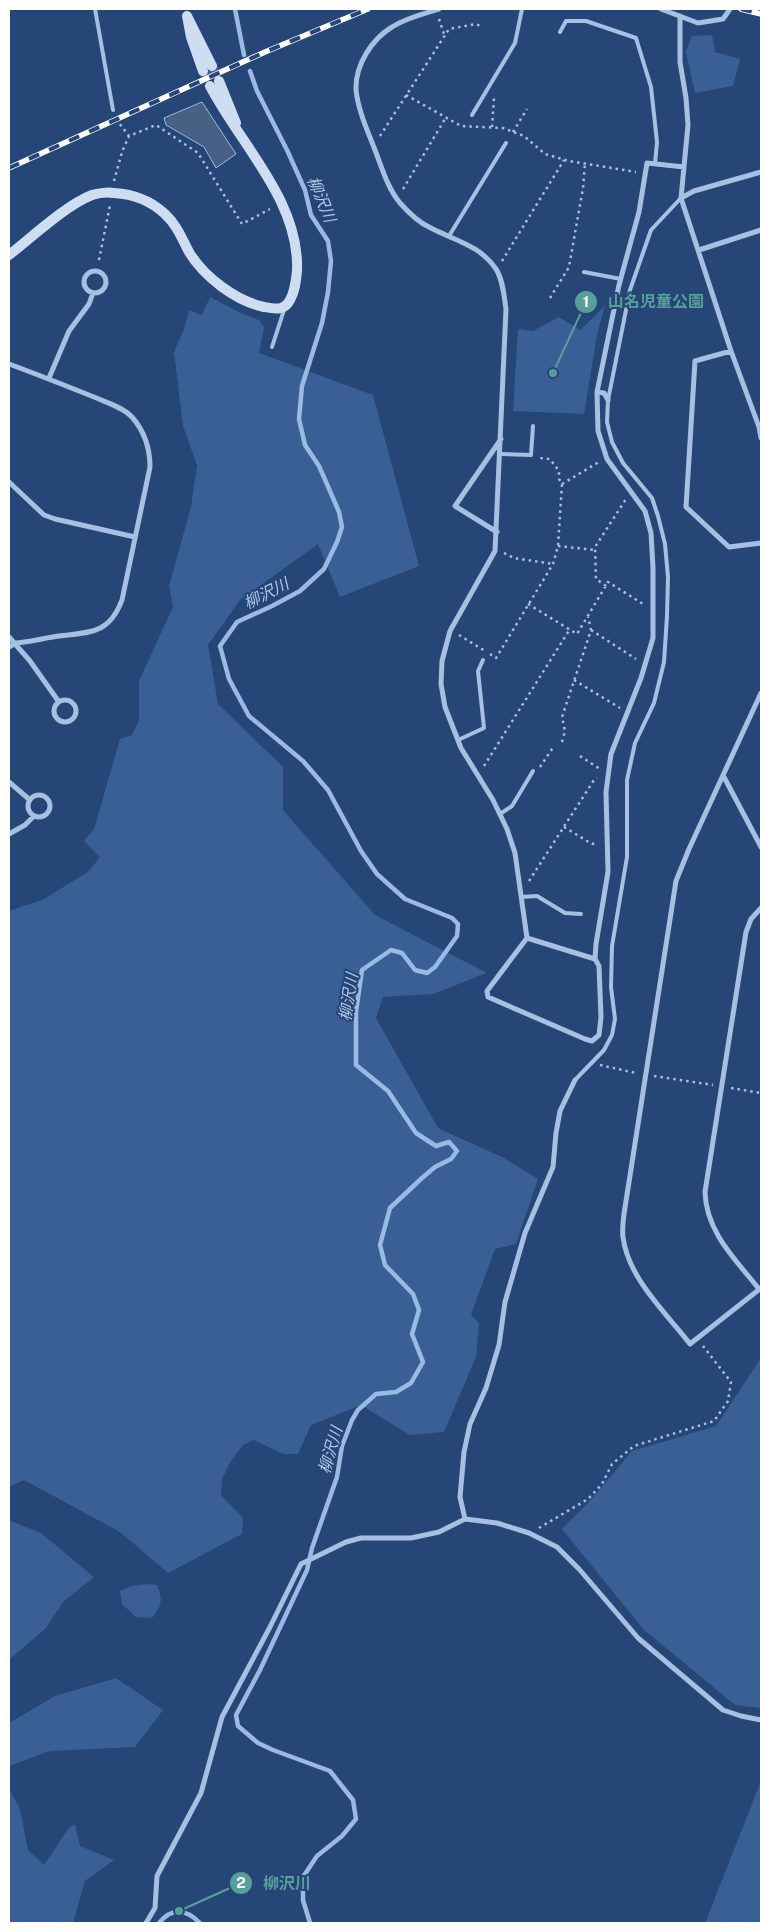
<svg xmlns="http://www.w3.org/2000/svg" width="770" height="1932" viewBox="0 0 770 1932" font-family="'Public Sans','Noto Sans JP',sans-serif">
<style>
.green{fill:#395f94}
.water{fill:#476083;stroke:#9abae3}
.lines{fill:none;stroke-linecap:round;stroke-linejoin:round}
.stream{stroke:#9abae3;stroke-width:4.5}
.secondary-tunnel{stroke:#46628b;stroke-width:10;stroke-dasharray:10 5;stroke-linecap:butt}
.path{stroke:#a6c0e2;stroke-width:2.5;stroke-dasharray:2.5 4;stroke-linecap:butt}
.lane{stroke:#a6c0e2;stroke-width:4}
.street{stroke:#a6c0e2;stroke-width:5}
.secondary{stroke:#cfddf3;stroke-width:10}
.rail-casing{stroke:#fff;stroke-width:5.5}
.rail{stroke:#254676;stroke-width:4;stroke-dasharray:11;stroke-linecap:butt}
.labels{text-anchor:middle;stroke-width:4;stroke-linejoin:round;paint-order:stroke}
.water-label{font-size:16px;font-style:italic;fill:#b1caea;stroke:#254676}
.leader{fill:none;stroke:#579f9a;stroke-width:2}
.callout-dot{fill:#579f9a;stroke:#254676;stroke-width:2}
.mark-label{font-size:15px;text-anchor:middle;font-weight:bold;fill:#fff}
.callout-label{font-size:16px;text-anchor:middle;font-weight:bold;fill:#579f9a;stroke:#254676;stroke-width:4;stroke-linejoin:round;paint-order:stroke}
</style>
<rect width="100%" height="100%" fill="#254676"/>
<path class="green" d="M712,35l3,17 25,7 -7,27 -38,7 -9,-41 6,-16z
M210,297l33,17 16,6 5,7 -5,26 114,42 46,171 -79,31 -22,-53 -78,56 -32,45 10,59 65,63v43l92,105 112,58 -54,21 -50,3 -7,21 62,110 66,30 34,21 -22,65 -21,5 -24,66 8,8 -3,34 -32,75 -34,3 -49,-30 -50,20 -13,29h-15l-29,-14 -11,5 -12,16 -9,18 -1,16 22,23 -1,16 -74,39 -48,-41 -96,-52 -15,7v-576l33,-11 46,-28 12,-15 -16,-16 10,-12 26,-90 12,-4 7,-14v-40l34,-74 -4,-21 22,-79 6,-42 -14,-39 -9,-74 10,-23 5,-19 13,5z
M605,305l-8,30 -13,79 -71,-3 5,-82 15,2 26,-14 21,13 16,-15z
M761,1358v350l-26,-3 -92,-76 -81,-100 27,-27 43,-51 84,-25z
M9,1520l32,13 53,44 -31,25 -17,26 -37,32z
M147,1584l10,1c6,15 5,20 -5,33l-16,-1 -14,-13 -2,-13 12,-5z
M116,1678l47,32 -28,37 -85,4 -41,15v-43l46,-27z
M761,1781v142h-56z
M9,1789l11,20 8,41 16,15 24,-36 7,-5 5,22 34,14 -29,21 -12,42h-64z"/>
<path class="water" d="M202,102l34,52 -20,14 -12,-21 -38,-22 -2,-7z"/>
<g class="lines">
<path class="stream" d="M235,9l9,46
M250,71l7,20 30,59 18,40 6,25 17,26 3,20 -3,31 -6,31 -20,63 -3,33 6,26 14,21 14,32 6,14 3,15 -5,15 -13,27 -24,22 -28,15 -35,16 -17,24 9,33 20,37 54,45 25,29 33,61 16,23 28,25 47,19 6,6 -1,12 -22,31 -8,6 -12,-3 -13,-17 -11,-3 -29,20 -6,42v53l32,26 28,42 20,13 13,-4 8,9 -6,8 -16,8 -13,11 -32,30 -10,37 5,20 28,29 6,16 -7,24 11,28 -12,21 -15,9 -20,2 -18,16 -6,10 -10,26 -5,31 -25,71 -5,22 -47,100 -24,45 2,11 20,17 15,7 57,21 23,29 3,19 -14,17 -25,20 -14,21v23l7,23
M159,1923c13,-16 27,-14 41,0"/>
<path class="secondary-tunnel" d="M212,66l7,15
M203,71l7,15"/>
<path class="path" d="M439,19l5,15
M406,95l55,31 42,2 21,8 21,18 24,7 67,11
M116,119l13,17 27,-11 42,28 44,71 28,-15
M492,127l2,-29
M513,132l14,-23
M380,136l69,-107 27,-5 4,2
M114,181l8,-29 7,-16
M403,189l42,-70
M99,260l11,-55
M502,261l62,-101
M550,298l19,-31 14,-79 2,-25
M562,484l37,-22
M558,546l37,4
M504,553l10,5 39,6
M606,586l-10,-7 -1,-32 31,-48
M528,604l49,30 31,-52 35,22
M591,630l45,29
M459,635l26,16
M490,654l6,4 57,-94 5,-18 4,-62 -3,-5v-8l-9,-12 -11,-1
M574,680l46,28
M562,742l3,-11 -3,-14 29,-87 -3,-13
M580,756l20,13
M484,766l86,-137
M540,767l14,-21
M564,827l28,17 5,-1
M529,881l65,-101 3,-2
M600,1065l36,8
M654,1076l59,9
M731,1088l30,5
M539,1528l49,-29 14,-15 10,-20 22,-18 80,-25 14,-20 3,-19 -28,-36"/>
<path class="lane" d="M95,9l18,101
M560,32l6,-11h20l50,17 15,49 6,55 -2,22
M472,115l43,-72 7,-34
M449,236l57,-93
M584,272l37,7
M272,347l12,-37
M500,454l31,1 2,-29
M458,740l26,-12 -6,-57 5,-11
M500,814l12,-8 21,-35
M521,897l16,-1 28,17 16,1
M575,1080l29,-30 8,-15 3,-16 -4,-32 1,-41 15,-89v-77l8,-37 19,-40 10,-41 3,-46 1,-39 -3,-33 -7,-28 -6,-18 -29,-35 -11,-21 -5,-20 1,-22 22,-110 21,-60 30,-32"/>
<path class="street" d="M439,9c-16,5 -33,9 -47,18 -20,12 -37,38 -36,63 2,19 10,37 17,55 8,19 13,41 27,58 8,9 18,19 29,24 24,13 51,18 67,42 7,11 8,27 10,40l-11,242 -45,80 -8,30 -1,23 4,23 16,41 32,52 14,29 8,24 12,85 68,21 1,-15 12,-72 -2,-80 5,-38 30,-76 12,-40v-70l-2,-35 -6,-22 -38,-52 -9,-28 -1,-39 22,-107 20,-73 8,-49 37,4
M661,9l37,14 25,-4 7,-10
M680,16v46l6,36 2,27 -7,73 50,153 28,76 2,11
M681,198l13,-7 67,-19
M699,250l62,-20
M84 282a11 11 0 1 1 22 0a11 11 0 1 1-22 0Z
M731,351l-36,10 -9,146 43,40 32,-4
M9,364c30,11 60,23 90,35 11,5 25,9 33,18 13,15 18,31 18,50l-28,133c-13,35 -33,32 -63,36 -15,2 -29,6 -43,7l-7,4
M49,378l20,-47 20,-27 4,-11
M597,392l7,1 4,7
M9,482l35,33 11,4 80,18
M497,532l-42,-26 46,-67
M9,637l21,24 29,41
M761,693l-72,156 -13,32 -52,333c-1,8 -2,16 -1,23 5,41 43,76 67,107l71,-56
M54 711a11 11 0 1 1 22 0a11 11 0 1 1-22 0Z
M724,777l37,70
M9,782l21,18
M28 806a11 11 0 1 1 22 0a11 11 0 1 1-22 0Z
M9,834l16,-9 9,-9
M527,938l-40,53 1,6 97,42 7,2 7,-6 2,-18 -2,-51 -4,-7
M759,1289c-23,-29 -53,-57 -54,-97l41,-260 5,-13 10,-11
M465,1519l-5,-22 4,-45 6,-28 16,-36 13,-43 6,-43 20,-69 28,-66 3,-34 4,-22 15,-31
M146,1923l9,-15 2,-32 44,-83 21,-76 48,-90 31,-63 45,-22 15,-4h50l28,-6 26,-13 32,4 32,10 28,14 22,22 59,69 85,72 18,6 20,4"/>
<path class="secondary" d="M203,71l-12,-34 -4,-21 25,50
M219,81l17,42
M9,255c22,-17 57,-50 83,-60 6,-2 16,-3 22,-2 19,1 37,8 51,21 12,11 17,25 24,38 15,25 47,49 75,55 11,2 20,4 26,-7 5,-9 6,-19 7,-29 3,-70 -57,-127 -87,-185"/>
<defs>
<path id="rail" d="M741,9l20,5
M9,168l256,-116 103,-43"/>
</defs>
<use href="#rail" class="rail-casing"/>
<use href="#rail" class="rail"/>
</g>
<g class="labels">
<g class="water-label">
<text transform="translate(322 199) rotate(67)" y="6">柳沢川</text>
<text transform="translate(266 593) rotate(-27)" y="6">柳沢川</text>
<text transform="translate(348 997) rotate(-81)" y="6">柳沢川</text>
<text transform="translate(330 1450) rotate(-74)" y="6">柳沢川</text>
</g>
</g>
<path class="leader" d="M553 373L586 302M179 1911L241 1883"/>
<g class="callout-dot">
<circle cx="553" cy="373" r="5"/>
<circle cx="179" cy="1911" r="5"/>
<circle cx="586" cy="302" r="12"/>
<circle cx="241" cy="1883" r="12"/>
</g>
<g class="mark-label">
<text x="586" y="307">1</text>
<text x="241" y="1888">2</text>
</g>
<g class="callout-label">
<text x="656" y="307">山名児童公園</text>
<text x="287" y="1889">柳沢川</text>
</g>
<rect width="770" height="1932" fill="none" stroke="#ffffff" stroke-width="20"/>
</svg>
